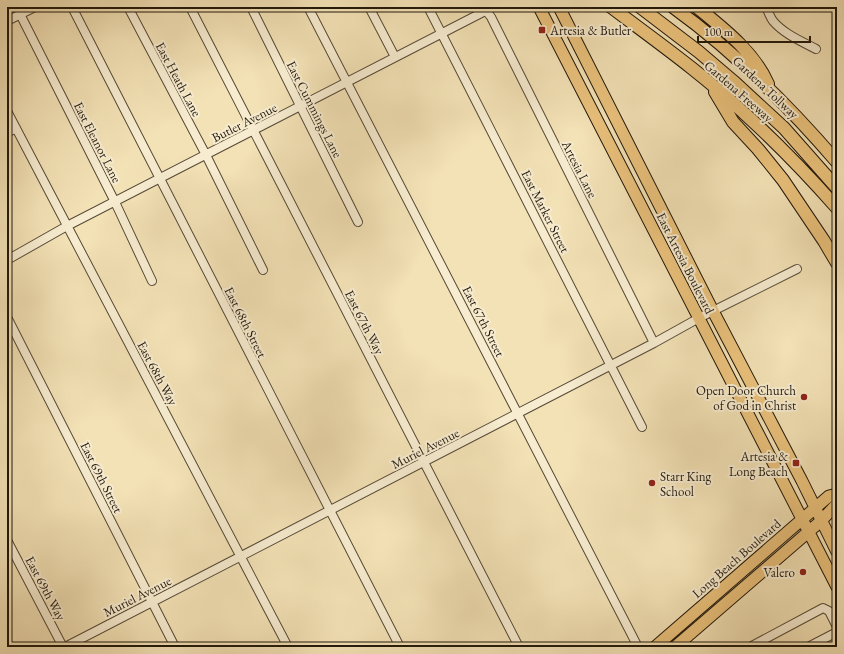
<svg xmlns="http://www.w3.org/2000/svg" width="844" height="654" viewBox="0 0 844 654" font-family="'EB Garamond',serif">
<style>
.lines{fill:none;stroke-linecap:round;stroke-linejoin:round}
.minor-casing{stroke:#564a36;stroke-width:10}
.major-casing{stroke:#21180c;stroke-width:13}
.highway-casing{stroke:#21180c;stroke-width:14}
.minor{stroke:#f7ecd0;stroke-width:8}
.major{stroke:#eac17b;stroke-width:11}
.highway{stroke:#eac17b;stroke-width:12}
.poi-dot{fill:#8f2418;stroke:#f7ecd0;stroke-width:1.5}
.labels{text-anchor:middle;stroke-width:4;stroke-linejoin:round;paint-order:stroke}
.poi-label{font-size:13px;fill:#21180c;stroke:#f7ecd0;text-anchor:end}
.street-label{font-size:13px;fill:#21180c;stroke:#f7ecd0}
</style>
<rect width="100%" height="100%" fill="#f3e2b6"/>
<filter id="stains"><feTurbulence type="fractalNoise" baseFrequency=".005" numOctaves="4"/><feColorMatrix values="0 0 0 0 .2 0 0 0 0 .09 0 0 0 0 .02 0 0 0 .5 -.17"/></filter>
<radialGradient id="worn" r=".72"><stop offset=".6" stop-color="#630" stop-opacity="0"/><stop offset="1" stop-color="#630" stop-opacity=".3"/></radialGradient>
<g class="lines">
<defs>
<path id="minor" d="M72,7l328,640
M128,7l78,148 57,115
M190,7l329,640
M251,7l107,215
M308,7l330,640
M369,7l26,50
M428,7l214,420
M483,7l8,10 163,326
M766,7c2,4 4,10 7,14 11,13 28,20 43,28
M20,14l95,188 37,79
M7,21l28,-14
M7,111l281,536
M7,133l9,-5
M7,260l60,-34 426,-219
M7,317l168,330
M7,540l56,107
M65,647l589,-304 45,-25 98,-49
M750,647l73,-39 6,3 8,16
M808,647l29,-15"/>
<path id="major" d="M539,7l298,580
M559,7l154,304 89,170 35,71
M655,647l174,-151 8,-2
M675,647l146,-126 14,-15 2,-3"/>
<path id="highway" d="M611,7c45,34 92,67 133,106 33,30 64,62 93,95
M640,7l59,45 34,29 51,47 53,60
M673,7c61,44 115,98 164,155
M697,7c27,22 57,45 71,77
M715,92l18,30 25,27 25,31 41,61 13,22"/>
</defs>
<use href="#minor" class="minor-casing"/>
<use href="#major" class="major-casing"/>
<use href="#highway" class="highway-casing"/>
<use href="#minor" class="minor"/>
<use href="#major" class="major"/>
<use href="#highway" class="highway"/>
</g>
<g class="poi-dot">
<rect x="538" y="26" width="8" height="8" rx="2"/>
<circle cx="804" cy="397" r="4"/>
<rect x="792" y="459" width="8" height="8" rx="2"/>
<circle cx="652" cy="483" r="4"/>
<circle cx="803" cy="572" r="4"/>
</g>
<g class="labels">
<g class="poi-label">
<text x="550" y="35" text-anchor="start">Artesia &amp; Butler</text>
<text x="796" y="395">Open Door Church<tspan x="796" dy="15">of God in Christ</tspan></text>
<text x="788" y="461">Artesia &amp;<tspan x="788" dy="15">Long Beach</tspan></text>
<text x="660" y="481" text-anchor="start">Starr King<tspan x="660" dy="15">School</tspan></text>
<text x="795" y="577">Valero</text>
</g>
<g class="street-label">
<text transform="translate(179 79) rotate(62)" y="5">East Heath Lane</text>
<text transform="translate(766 87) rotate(43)" y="5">Gardena Tollway</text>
<text transform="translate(739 91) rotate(41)" y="5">Gardena Freeway</text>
<text transform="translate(315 109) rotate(63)" y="5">East Cummings Lane</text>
<text transform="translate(244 122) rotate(-27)" y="5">Butler Avenue</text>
<text transform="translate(98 142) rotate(63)" y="5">East Eleanor Lane</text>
<text transform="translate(580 169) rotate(63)" y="5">Artesia Lane</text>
<text transform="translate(546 211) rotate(63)" y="5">East Marker Street</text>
<text transform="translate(686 263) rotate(63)" y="5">East Artesia Boulevard</text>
<text transform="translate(484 321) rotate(63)" y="5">East 67th Street</text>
<text transform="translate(246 322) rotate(63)" y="5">East 68th Street</text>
<text transform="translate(365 322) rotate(63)" y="5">East 67th Way</text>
<text transform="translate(158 373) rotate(62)" y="5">East 68th Way</text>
<text transform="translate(425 448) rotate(-27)" y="5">Muriel Avenue</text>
<text transform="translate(102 477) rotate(63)" y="5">East 69th Street</text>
<text transform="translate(736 558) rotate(-41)" y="5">Long Beach Boulevard</text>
<text transform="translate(46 588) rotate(62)" y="5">East 69th Way</text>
<text transform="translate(137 596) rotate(-27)" y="5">Muriel Avenue</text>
</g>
</g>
<rect width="844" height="654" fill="none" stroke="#f3e2b6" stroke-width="24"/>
<rect x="8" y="8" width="828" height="638" fill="none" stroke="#21180c" stroke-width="2"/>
<rect x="12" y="12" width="820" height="630" fill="none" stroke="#21180c"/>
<path d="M698 36v6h112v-6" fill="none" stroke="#21180c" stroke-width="2"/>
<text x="704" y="36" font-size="12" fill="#21180c" stroke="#f7ecd0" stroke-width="3" paint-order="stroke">100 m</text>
<rect width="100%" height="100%" filter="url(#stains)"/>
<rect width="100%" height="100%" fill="url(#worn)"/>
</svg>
